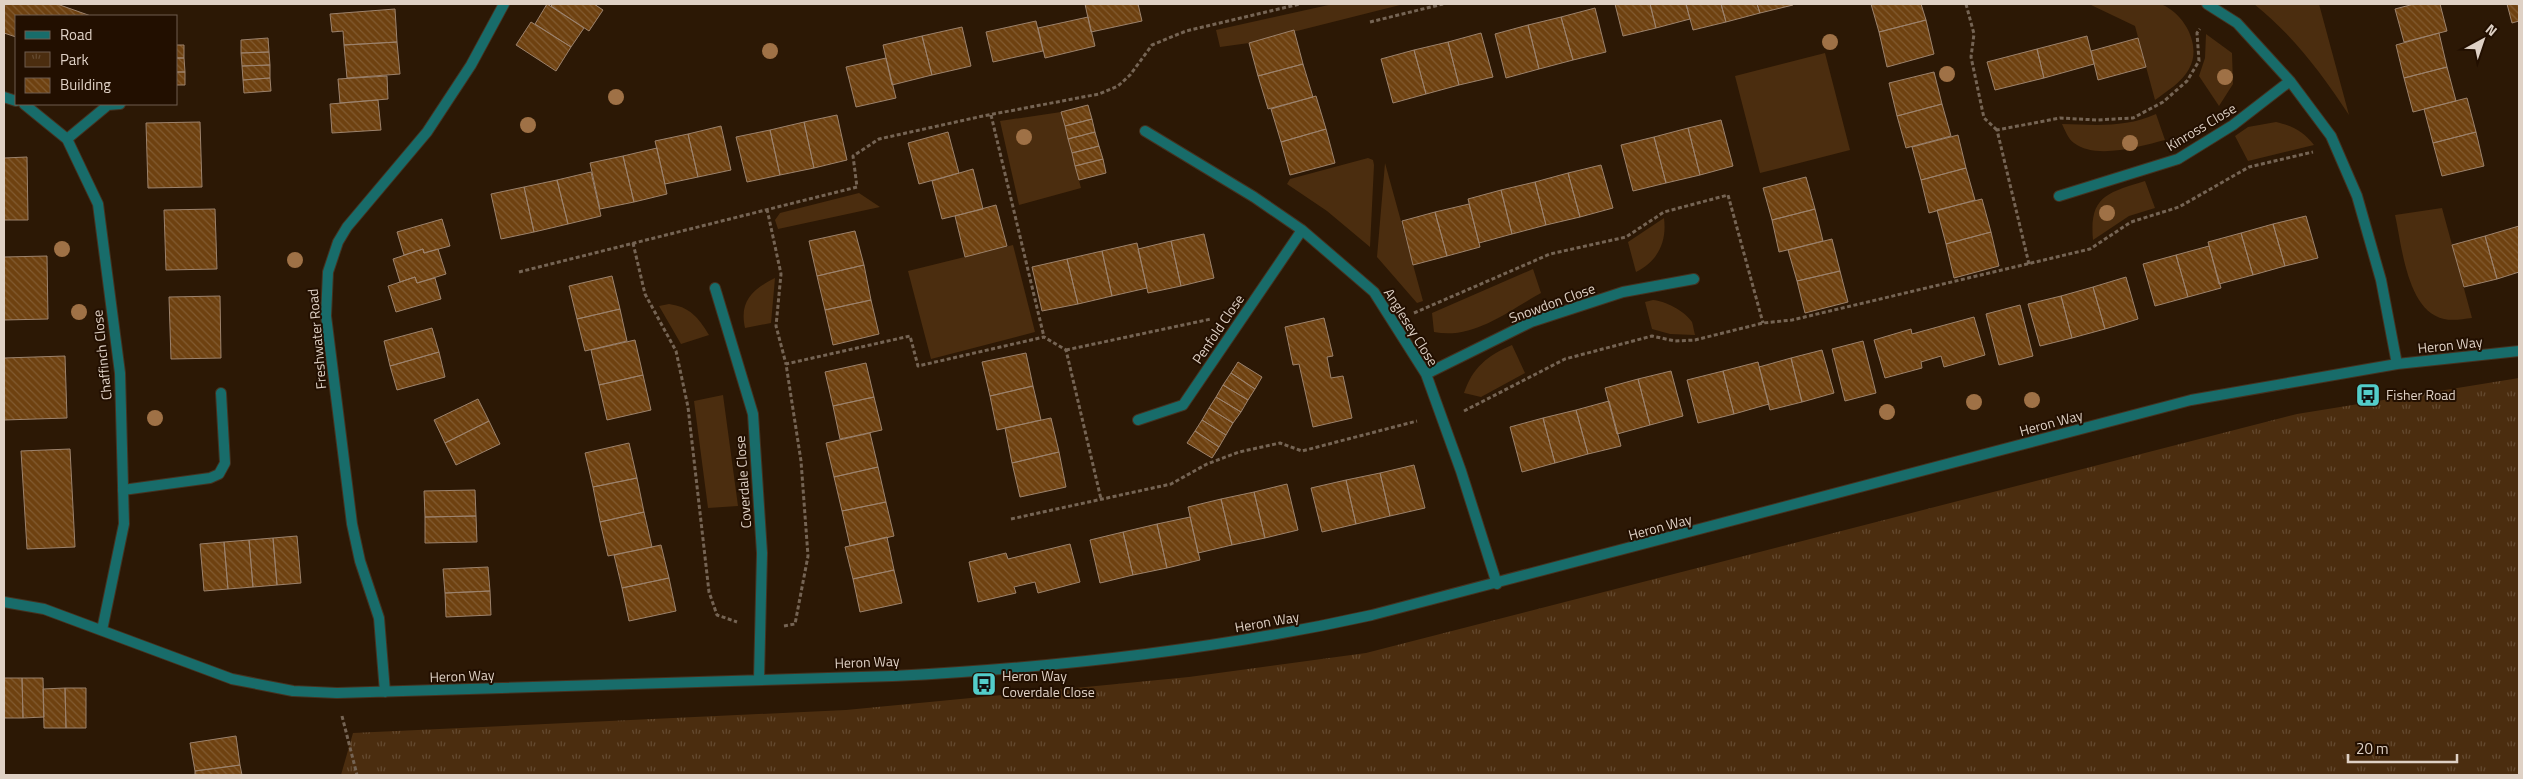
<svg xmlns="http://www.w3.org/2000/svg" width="2523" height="779" viewBox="0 0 2523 779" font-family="'Titillium Web',sans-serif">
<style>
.grass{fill:#4b2d0f}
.park{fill:url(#park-tufts)}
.building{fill:url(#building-back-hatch);stroke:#9c826c}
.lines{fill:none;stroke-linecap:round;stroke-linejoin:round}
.lane-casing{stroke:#453220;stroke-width:12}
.street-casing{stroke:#453220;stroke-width:12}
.path{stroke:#756454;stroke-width:3;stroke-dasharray:4 2.5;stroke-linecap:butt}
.lane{stroke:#186c6a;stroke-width:10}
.street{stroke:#186c6a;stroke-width:10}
.tree{fill:#9f7146}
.labels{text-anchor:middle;stroke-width:4;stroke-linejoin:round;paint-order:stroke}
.street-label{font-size:14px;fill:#dfd1c5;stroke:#220f00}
.poi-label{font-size:14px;fill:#dfd1c5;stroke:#220f00;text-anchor:start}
</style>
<defs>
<pattern id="park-tufts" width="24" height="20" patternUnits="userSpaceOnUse" patternTransform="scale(1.25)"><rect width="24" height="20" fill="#4b2d0f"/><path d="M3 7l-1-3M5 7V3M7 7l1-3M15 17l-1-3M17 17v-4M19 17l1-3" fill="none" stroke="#644a30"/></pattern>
<pattern id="building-back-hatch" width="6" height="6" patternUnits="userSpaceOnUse" patternTransform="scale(1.25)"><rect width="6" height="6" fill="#6e4110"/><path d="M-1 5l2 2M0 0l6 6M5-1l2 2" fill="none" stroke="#825b31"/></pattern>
</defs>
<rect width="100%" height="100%" fill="#2c1805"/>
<path class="grass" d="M1333,4h71l-155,39 -29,4 -4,-17z
M2089,4c14,0 64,-4 74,1 22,10 39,41 26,64 -7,13 -23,23 -34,31l-20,-74z
M2254,4h65l30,111c-27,-41 -56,-80 -95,-111z
M2206,34l26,19 1,31 -14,22 -20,-30 6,-18z
M1825,53l25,97 -90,23 -25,-97z
M1061,112l20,76 -62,17 -19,-84z
M2156,114l9,26c-24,6 -69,20 -91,3 -6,-4 -9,-13 -12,-19 33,1 63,4 94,-10z
M2276,122c17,4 27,9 38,23l-66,16 -13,-25 13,-9z
M1368,158l5,2 1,5 -4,82 -43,-36 -40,-27 3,-5z
M1385,163l38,138 -6,2 -40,-46z
M2145,181l10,27 -26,8 -36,24c-4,-44 14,-47 52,-59z
M859,193l21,14 -102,22 -3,-9 5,-7z
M2442,208l30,110c-9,1 -19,3 -28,1 -37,-8 -42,-73 -49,-104z
M1664,218c3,24 -6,43 -28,54l-8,-30z
M1013,245l22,87 -104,27 -23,-88z
M1533,269l8,24c-33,18 -68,47 -107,39l-2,-19z
M775,278l-4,45 -26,5c-6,-27 8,-39 30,-50z
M1653,300c12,1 32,11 39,22 1,3 2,9 3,13l-25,-1 -18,-5 -7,-27z
M669,304c21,3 29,13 40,31l-28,9 -22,-38z
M1512,345l13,28 -44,24 -17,-4c8,-25 24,-38 48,-48z
M723,395l15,111 -30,2 -14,-107z"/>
<path class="park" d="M2519,378v397h-2178l12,-42 493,-23 343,-33 177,-24 931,-239z"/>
<path class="building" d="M4,4h53l34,12h-75v21l-12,-4z
M547,4l37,24 -13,19 -36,-23z
M553,4h41l9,6 -14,21 -38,-25z
M1085,4h53l4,17 -51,11z
M1615,4h35l6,24 -33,8z
M1650,4h36l4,15 -34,9z
M1686,4h35l5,18 -33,8z
M1721,4h36l3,9 -34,9z
M1757,4h36v1l-33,8z
M1871,4h50l5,16 -47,12z
M2414,4h26l7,27 -43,11 -9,-33z
M2507,4h12v17l-7,2z
M1595,8l11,44 -33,8 -12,-43z
M395,9l2,33 -53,3 -1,-14 -11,1 -2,-18z
M1088,17l7,29 -50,12 -7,-30z
M1561,17l12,43 -34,9 -11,-44z
M1926,20l8,34 -47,13 -8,-35z
M1036,21l7,30 -50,11 -7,-30z
M531,22l40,25 -15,24 -40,-26z
M1528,25l11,44 -33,9 -11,-44z
M962,27l9,39 -39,9 -10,-39z
M1294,30l9,34 -45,12 -9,-33z
M1481,33l12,44 -34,8 -11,-43z
M2439,33l8,34 -43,11 -8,-33z
M922,36l10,39 -40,10 -9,-40z
M2087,36l7,28 -50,14 -7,-29z
M268,38l1,14 -28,1v-13z
M2138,38l8,29 -48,13 -7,-29z
M397,42l3,32 -53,4 -3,-33z
M1448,42l11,43 -33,9 -12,-44z
M176,45h8v13h-8z
M2037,49l7,29 -49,12 -8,-28z
M1414,50l12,44 -33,9 -12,-44z
M269,52l1,13 -28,1 -1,-13z
M176,58h8l1,14h-9z
M886,58l10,40 -40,9 -10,-40z
M1303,64l10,33 -45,12 -10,-33z
M270,65v13l-27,2 -1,-14z
M2447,67l9,34 -43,11 -9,-34z
M176,72h9v13h-9z
M1934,72l8,32 -45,12 -8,-33z
M387,76l1,23 -48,4 -2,-24z
M270,78l1,13 -27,2 -1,-13z
M1316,96l10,33 -45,13 -10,-33z
M2467,98l9,34 -43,11 -9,-34z
M378,100l3,30 -49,3 -2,-29z
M1942,104l9,32 -45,12 -9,-32z
M1088,105l4,14 -27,7 -4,-14z
M837,115l10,45 -33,8 -10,-46z
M1092,119l3,13 -27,7 -3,-13z
M1721,120l12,46 -33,9 -12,-47z
M200,122l2,65 -54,1 -2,-65z
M804,122l10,46 -34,7 -10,-45z
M721,126l10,44 -33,7 -10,-43z
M1688,128l12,47 -34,8 -12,-46z
M1326,129l9,34 -45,12 -9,-33z
M770,130l10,45 -33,7 -11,-45z
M948,132l11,41 -40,11 -11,-41z
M1095,132l4,14 -27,7 -4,-14z
M2476,132l8,34 -42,10 -9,-33z
M688,134l10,43 -33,7 -10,-43z
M1958,135l8,33 -45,12 -9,-33z
M1654,137l12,46 -33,8 -12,-46z
M1099,146l4,13 -28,7 -3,-13z
M657,148l10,46 -33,8 -11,-46z
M623,156l11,46 -34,7 -10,-46z
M27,157l1,63h-24v-62z
M1103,159l3,14 -27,7 -4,-14z
M1601,165l12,43 -33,9 -12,-44z
M1966,168l9,32 -46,13 -8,-33z
M973,169l10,40 -41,10 -10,-38z
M591,172l10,44 -33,8 -11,-44z
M1568,173l12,44 -34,8 -11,-43z
M1806,177l9,32 -43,11 -9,-32z
M557,180l11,44 -34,8 -10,-45z
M1535,182l11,43 -34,9 -11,-44z
M524,187l10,45 -33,7 -10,-45z
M1501,190l11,44 -33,9 -11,-44z
M1982,199l9,33 -45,12 -9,-34z
M1469,204l11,43 -33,9 -12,-44z
M996,205l11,41 -42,11 -10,-41z
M215,209l2,60 -51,1 -2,-60z
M1815,209l8,32 -44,11 -7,-32z
M1435,212l12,44 -34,9 -11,-44z
M2306,216l12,42 -33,8 -12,-42z
M442,219l8,27 -26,7 -1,-4 -19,6 -7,-23z
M2273,224l12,42 -32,9 -12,-42z
M2519,226v46l-22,7 -12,-43z
M855,231l9,34 -47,11 -8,-35z
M1991,232l8,34 -45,12 -8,-34z
M2241,233l12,42 -34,9 -11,-42z
M1204,234l10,44 -33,8 -10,-45z
M2485,236l12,43 -33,8 -12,-42z
M1832,239l8,32 -43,10 -9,-31z
M1171,241l10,45 -33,7 -10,-44z
M1137,243l10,45 -35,8 -10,-45z
M2209,246l12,42 -33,9 -12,-42z
M423,249l1,4 14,-4 8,25 -29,9 -2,-6 -15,5 -7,-23z
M1102,251l10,45 -34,8 -11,-45z
M2176,255l12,42 -33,9 -12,-42z
M47,256l1,63 -44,1v-63z
M1067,259l11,45 -36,7 -10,-44z
M864,265l7,35 -46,10 -8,-34z
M1840,271l8,31 -43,11 -8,-32z
M612,276l8,33 -43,10 -8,-33z
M415,277l2,6 18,-5 6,21 -45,13 -8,-26z
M2126,277l12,42 -33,10 -12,-42z
M2093,287l12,42 -33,9 -11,-42z
M220,296l1,62 -50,1 -2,-62z
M2061,296l11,42 -32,8 -12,-42z
M871,300l8,34 -46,11 -8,-35z
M2020,305l13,51 -34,9 -13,-51z
M620,309l7,32 -42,10 -8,-32z
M1974,317l11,38 -41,12 -3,-11 -20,6 1,6 -37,10 -11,-38 37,-11 1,5z
M1324,318l9,38 -6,1 4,21 12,-2 9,42 -39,9 -14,-63 -6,1 -8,-38z
M432,328l7,24 -49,14 -6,-25z
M635,340l8,35 -44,10 -8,-35z
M1863,341l13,52 -31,8 -13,-52z
M1822,350l12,43 -32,9 -11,-44z
M439,352l6,25 -48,13 -7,-24z
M1026,353l7,33 -43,10 -8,-34z
M65,356l2,62 -63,2v-62z
M1791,358l11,44 -32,8 -11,-43z
M1238,362l24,15 -7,12 -24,-16z
M1758,362l11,42 -35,10 -11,-43z
M866,363l8,34 -41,9 -8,-34z
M1671,371l12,45 -33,9 -12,-46z
M1723,371l11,43 -36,9 -11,-43z
M1231,373l24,16 -7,11 -25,-15z
M643,375l8,35 -44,10 -8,-35z
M1638,379l12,46 -33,9 -12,-46z
M1223,385l25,15 -7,12 -25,-15z
M1033,386l8,34 -44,10 -7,-34z
M874,397l8,33 -42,9 -7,-33z
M1216,397l25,15 -8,11 -24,-15z
M478,399l11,22 -44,22 -11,-23z
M1609,401l12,45 -33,8 -12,-44z
M1209,408l24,15 -7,12 -24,-15z
M1576,410l12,44 -33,9 -12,-45z
M1051,418l8,34 -47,11 -7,-35z
M1543,418l12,45 -33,9 -12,-45z
M1202,420l24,15 -7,12 -24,-16z
M489,421l11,23 -44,21 -11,-22z
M1195,431l24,16 -7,11 -25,-15z
M870,433l8,34 -44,10 -8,-34z
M629,443l8,35 -44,9 -8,-34z
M70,449l5,98 -48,2 -6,-98z
M1059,452l7,35 -46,10 -8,-34z
M1414,465l11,43 -35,8 -10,-43z
M878,467l8,35 -44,9 -8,-34z
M1380,473l10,43 -34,8 -10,-44z
M637,478l7,34 -44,10 -7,-35z
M1346,480l10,44 -34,8 -11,-44z
M1287,484l11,46 -33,8 -11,-46z
M475,490l1,26 -51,1 -1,-26z
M1254,492l11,46 -33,7 -11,-46z
M1221,499l11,46 -34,8 -10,-46z
M886,502l8,34 -44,10 -8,-35z
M644,512l8,35 -44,9 -8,-34z
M476,516l1,26 -52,1v-26z
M1190,517l10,43 -33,8 -10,-44z
M1157,524l10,44 -34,7 -10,-43z
M1123,532l10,43 -33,8 -10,-43z
M297,536l4,47 -24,2 -4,-47z
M887,537l7,33 -41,9 -8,-32z
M273,538l4,47 -24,2 -4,-47z
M249,540l4,47 -25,2 -4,-47z
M224,542l4,47 -24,2 -4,-47z
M1070,544l10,38 -42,11 -3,-11 -21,5 2,6 -38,9 -9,-40 37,-9 2,6z
M661,545l8,33 -47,10 -8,-33z
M488,567l2,24 -45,2 -2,-24z
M894,570l8,33 -42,9 -7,-33z
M669,578l7,33 -47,10 -7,-33z
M490,591l1,24 -45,2 -1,-24z
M4,678h18l1,40h-19z
M22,678h21l1,39 -21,1z
M65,688l1,40h-22l-1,-39z
M65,688h21v40h-20z
M236,736l4,29 -45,6 -5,-28z
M240,765l2,10h-47v-4z"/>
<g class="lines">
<defs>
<path id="lane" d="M67,139l41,-34 12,-1
M123,490l87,-12 9,-4 6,-11 -4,-70"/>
<path id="street" d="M2207,4l30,19 53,58 41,55 26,60 24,84 16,84
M4,97l12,4
M24,104l43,35 31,65 22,169 4,151 -22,106
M1145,131l109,66 48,33 72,62 52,82 35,97 36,113
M2059,196l119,-37 55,-34 57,-44
M715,288l38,126 9,139 -3,126
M1426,374l105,-52 92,-30 71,-13
M1138,420l45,-15 119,-175
M4,602l40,7 188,70 61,12 44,2 556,-17c162,-8 322,-26 479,-61l819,-215 206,-36 122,-13
M385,692l-6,-74 -19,-57 -8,-37 -26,-208 2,-44 10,-30 9,-15 80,-95 44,-67 33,-61"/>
</defs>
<use href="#lane" class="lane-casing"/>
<use href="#street" class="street-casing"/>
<path class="path" d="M1966,4l8,30 -3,23 13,61 13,12
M1370,22l73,-18
M991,115l53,222
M767,209l14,65 -5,52 10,38
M633,243l12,51 31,57 12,56 21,185 8,23 20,7
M2029,264l-32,-134 63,-12 37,2 36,-2 30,-16 24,-21 12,-20 -2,-28 3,-4
M519,272l338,-85 -4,-31 26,-17 104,-23 116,-22 19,-8 12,-11 22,-30 34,-14 114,-27
M1414,313l136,-59 76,-17 38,-25 64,-17 35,128
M1066,350l145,-31
M1464,411l101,-52 87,-23 23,5 20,-1 68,-17 29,-3 298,-71 41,-27 48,-15 70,-40 64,-15
M1011,519l160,-35 36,-20 32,-12 41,-9 22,8 115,-30
M784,626l11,-2 13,-68 -7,-95 -15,-97 124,-28 8,30 126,-29 22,13 35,149
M342,716l15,59"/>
<use href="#lane" class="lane"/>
<use href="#street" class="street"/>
</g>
<g class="tree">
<circle cx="1830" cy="42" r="8"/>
<circle cx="770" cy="51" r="8"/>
<circle cx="1947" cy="74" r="8"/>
<circle cx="2225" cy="77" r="8"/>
<circle cx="616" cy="97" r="8"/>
<circle cx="528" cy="125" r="8"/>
<circle cx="1024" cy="137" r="8"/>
<circle cx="2130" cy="143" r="8"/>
<circle cx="2107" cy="213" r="8"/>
<circle cx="62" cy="249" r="8"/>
<circle cx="295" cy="260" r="8"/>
<circle cx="79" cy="312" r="8"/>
<circle cx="2032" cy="400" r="8"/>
<circle cx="1974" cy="402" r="8"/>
<circle cx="1887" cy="412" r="8"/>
<circle cx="155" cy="418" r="8"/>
</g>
<defs>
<symbol id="bus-square" viewBox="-11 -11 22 22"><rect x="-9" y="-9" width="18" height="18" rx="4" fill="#53cdca" stroke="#220f00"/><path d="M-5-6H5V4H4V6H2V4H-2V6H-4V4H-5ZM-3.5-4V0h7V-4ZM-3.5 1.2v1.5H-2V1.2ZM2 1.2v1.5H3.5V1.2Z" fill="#111"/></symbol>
</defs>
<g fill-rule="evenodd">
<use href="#bus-square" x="2354" y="381" width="28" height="28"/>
<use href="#bus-square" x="970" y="670" width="28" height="28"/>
</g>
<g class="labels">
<g class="street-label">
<text transform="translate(2201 127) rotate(-31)" y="5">Kinross Close</text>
<text transform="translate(1552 303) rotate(-20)" y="5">Snowdon Close</text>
<text transform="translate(1411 327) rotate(58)" y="5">Anglesey Close</text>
<text transform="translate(1218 329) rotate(-56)" y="5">Penfold Close</text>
<text transform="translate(317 339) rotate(-95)" y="5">Freshwater Road</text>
<text transform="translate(2450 345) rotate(-6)" y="5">Heron Way</text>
<text transform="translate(102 355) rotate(-96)" y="5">Chaffinch Close</text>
<text transform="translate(2051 423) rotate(-15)" y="5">Heron Way</text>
<text transform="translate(743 482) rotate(-94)" y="5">Coverdale Close</text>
<text transform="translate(1660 527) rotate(-15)" y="5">Heron Way</text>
<text transform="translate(1267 622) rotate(-10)" y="5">Heron Way</text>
<text transform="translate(867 662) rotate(-2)" y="5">Heron Way</text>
<text transform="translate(462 676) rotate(-2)" y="5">Heron Way</text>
</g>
<g class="poi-label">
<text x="2386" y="400">Fisher Road</text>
<text x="1002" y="681">Heron Way<tspan x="1002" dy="16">Coverdale Close</tspan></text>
</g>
</g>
<rect width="2523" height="779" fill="none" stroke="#dfd1c5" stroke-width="10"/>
<rect x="15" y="15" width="162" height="90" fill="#220f00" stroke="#6e5d4f"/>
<rect x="25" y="31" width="25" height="8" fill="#186c6a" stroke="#6e5d4f"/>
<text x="60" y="40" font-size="15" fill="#dfd1c5">Road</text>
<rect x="25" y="52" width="25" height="15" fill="url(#park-tufts)" stroke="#6e5d4f"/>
<text x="60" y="65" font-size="15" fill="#dfd1c5">Park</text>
<rect x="25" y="78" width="25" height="15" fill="url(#building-back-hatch)" stroke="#6e5d4f"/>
<text x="60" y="90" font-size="15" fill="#dfd1c5">Building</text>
<g transform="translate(2483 40) rotate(40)" stroke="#220f00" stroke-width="4" paint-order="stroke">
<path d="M0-4L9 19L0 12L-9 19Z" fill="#dfd1c5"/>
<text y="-8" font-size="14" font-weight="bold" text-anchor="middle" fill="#dfd1c5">N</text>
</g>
<path d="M2348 754v8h109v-8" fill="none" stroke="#dfd1c5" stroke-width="2.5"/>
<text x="2356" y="754" font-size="15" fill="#dfd1c5" stroke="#220f00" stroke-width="4" paint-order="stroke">20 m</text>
</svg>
